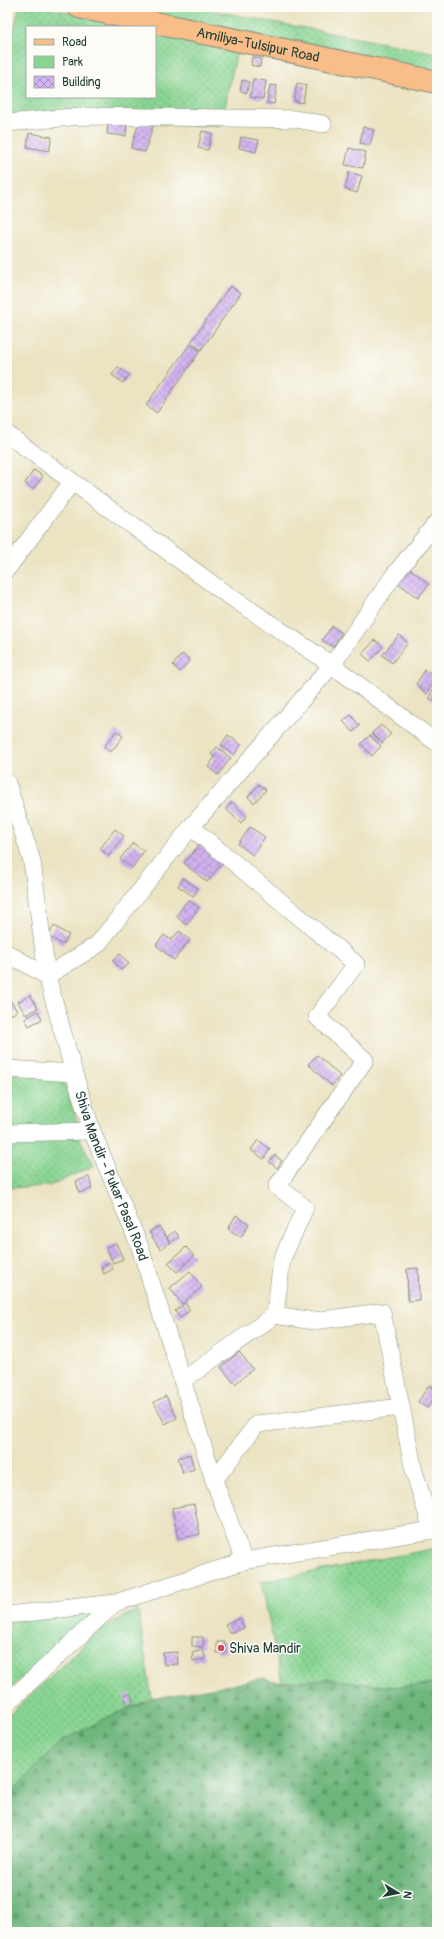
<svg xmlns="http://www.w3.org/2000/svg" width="444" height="1939" viewBox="0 0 444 1939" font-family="Pangolin,sans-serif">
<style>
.green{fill:url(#green-dots);stroke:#548864}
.forest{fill:url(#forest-firs);stroke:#467a58}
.building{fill:url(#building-cross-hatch)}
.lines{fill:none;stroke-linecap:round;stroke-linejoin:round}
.minor-casing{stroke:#85907b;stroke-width:18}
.major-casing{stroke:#85907b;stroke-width:24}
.minor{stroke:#fff;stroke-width:17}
.major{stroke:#f8bd89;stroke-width:22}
.poi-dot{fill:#d1495b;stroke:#fdfcf7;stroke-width:1.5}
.labels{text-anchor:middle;stroke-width:3;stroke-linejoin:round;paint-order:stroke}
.street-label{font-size:14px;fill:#1f3d34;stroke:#fdfcf7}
.poi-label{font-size:14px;fill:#1f3d34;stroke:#fdfcf7;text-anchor:start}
</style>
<defs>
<pattern id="green-dots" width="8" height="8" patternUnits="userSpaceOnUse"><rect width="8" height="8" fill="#88d493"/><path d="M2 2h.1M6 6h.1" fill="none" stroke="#6fad79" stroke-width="1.8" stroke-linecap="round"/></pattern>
<pattern id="forest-firs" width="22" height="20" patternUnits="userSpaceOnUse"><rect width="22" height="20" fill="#6eb67d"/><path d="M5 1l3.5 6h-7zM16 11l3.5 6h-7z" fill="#5a9567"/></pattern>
<pattern id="building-cross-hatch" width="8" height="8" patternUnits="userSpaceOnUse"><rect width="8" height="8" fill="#d3b2f1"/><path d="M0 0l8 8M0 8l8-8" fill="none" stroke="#ab92c4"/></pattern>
</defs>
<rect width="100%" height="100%" fill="#fdfcf7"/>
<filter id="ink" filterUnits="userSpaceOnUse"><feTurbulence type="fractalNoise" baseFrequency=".025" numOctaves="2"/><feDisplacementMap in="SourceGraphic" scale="8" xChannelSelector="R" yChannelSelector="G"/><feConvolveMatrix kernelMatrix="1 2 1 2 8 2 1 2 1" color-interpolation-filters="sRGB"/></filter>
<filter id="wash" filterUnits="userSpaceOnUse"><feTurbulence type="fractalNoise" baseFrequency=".012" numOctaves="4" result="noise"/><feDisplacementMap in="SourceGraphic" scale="16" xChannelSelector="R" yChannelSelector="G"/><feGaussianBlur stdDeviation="0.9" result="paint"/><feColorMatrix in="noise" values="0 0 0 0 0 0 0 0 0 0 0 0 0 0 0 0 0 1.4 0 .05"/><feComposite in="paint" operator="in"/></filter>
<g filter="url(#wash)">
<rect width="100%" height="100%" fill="#ebe3c2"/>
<path class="green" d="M19,7h25l90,20h-107v70h128v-65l82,18 -16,76 -214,-8v-57z
M119,7h74l244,46v22z
M7,1074l55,2 17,51 -72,1z
M79,1137l15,29 -45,20 -42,2v-48z
M437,1548v136l-45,3 -64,-8 -46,4 -21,-101z
M138,1609l14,90 -44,18 -101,80v-80l92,-86z
M92,1613l-85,79v-70z"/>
<path class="forest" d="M264,1678l18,5 46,-4 64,8 45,-3v248h-430v-135l53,-55 48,-25 44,-18z"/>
<g id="blocks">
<path class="building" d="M252,57l9,2 -1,8 -9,-2z
M253,79l13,2 -3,18 -13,-2z
M242,80l7,2 -2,11 -7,-2z
M297,83l9,2 -3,18 -9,-2z
M270,85l7,1 -3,18 -7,-1z
M140,119l14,4 -9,29 -14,-4z
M108,121l19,2 -1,13 -19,-2z
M363,127l11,3 -4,15 -10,-2z
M202,131l10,2 -4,17 -10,-2z
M29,133l23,4 -3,14 -22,-4z
M241,137l18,3 -3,12 -17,-4z
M349,148l17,4 -3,16 -18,-3z
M349,172l13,4 -5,17 -12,-4z
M230,286l11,7 -40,57 -10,-8z
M190,344l10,7 -43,62 -11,-8z
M118,367l11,8 -6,8 -11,-8z
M34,470l9,6 -10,13 -8,-6z
M409,568l20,16 -11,14 -20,-15z
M332,626l10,7 -9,14 -11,-7z
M399,635l9,8 -16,20 -10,-8z
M375,640l8,7 -13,14 -8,-7z
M182,654l8,6 -10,12 -7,-7z
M425,670l11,9 -10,15 -10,-10z
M437,681v22l-8,-5z
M351,715l9,11 -7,6 -10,-11z
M381,725l10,9 -9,9 -10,-10z
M116,731l7,5 -12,16 -7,-5z
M228,735l13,10 -7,10 -13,-10z
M370,735l11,11 -9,10 -11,-12z
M217,747l14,11 -13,17 -10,-8 7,-10 -4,-3z
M259,784l7,6 -12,13 -6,-6z
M232,802l15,14 -6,7 -15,-14z
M250,827l15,10 -12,18 -15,-11z
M115,829l9,7 -15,20 -9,-7z
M133,843l11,8 -12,17 -12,-9z
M200,844l22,19 -15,19 -23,-19z
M183,878l15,10 -5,8 -15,-10z
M188,900l11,8 -13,17 -10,-9z
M54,926l15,9 -6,10 -15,-9z
M179,931l11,9 -16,20 -18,-15 8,-10 7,5z
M120,954l9,10 -8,6 -8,-10z
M30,995l8,13 -12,7 -8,-13z
M10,1000l7,11 -6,4 -4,-7v-6z
M38,1011l4,8 -13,7 -4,-7z
M317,1055l23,21 -8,10 -24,-22z
M258,1140l12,9 -6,10 -13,-9z
M275,1155l7,6 -5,7 -8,-6z
M89,1177l3,12 -13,4 -3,-12z
M236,1215l13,9 -8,13 -13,-8z
M159,1226l11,17 -10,6 -11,-17z
M175,1231l4,6 -9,6 -3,-6z
M116,1243l7,16 -10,4 -7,-16z
M186,1247l8,9 -17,16 -9,-9z
M109,1262l4,7 -9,5 -3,-7z
M418,1268l1,32 -11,1 -1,-32z
M190,1271l12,16 -20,17 -12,-16z
M185,1303l5,7 -10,8 -5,-7z
M239,1352l14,17 -18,15 -14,-17z
M429,1385l8,5v2l-10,16 -9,-6z
M166,1396l11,22 -12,6 -11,-22z
M190,1454l4,15 -11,4 -5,-15z
M194,1504l6,30 -22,5 -6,-31z
M241,1618l3,10 -15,5 -4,-9z
M192,1637h11v10l-11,-1z
M217,1642h8l1,11h-9z
M203,1650l2,9 -12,2 -1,-8z
M177,1652l1,12 -14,1 -1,-12z
M131,1694l2,10 -6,1 -3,-10z
M7,1768l5,3 -5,7z"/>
</g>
</g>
<g filter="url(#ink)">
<use href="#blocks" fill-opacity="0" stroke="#85907b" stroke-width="1"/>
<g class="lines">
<defs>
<g id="minor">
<path d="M7,123l76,-7 212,3 28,5"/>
<path d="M7,434l215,157 110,74 105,78"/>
<path d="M7,569l65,-87"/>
<path id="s1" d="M7,783l25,78 15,115 27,97 18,58 48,116 74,233 30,81"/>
<path d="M7,953l40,23 50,-31 94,-118 141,-162 62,-90 43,-53"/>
<path d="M7,1069l67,4"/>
<path d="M7,1133l85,-2"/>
<path d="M275,1315l39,6 68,-9 32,159 18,59 5,-3"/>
<path d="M182,1381l93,-66 7,-56 23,-51 -28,-22 88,-126 -48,-43 39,-53 -165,-137"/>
<path d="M214,1480l43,-56 144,-17"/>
<path d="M7,1615l108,-12 129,-42 188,-31h5"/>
<path d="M7,1703l108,-100"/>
</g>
<g id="major">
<path id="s2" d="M79,7l358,75"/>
</g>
</defs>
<use href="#minor" class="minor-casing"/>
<use href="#major" class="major-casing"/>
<use href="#minor" class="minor"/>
<use href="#major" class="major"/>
</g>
</g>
<circle class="poi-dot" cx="221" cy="1648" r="4"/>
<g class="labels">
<g class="street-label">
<text dy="5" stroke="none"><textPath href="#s2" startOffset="183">Amiliya-Tulsipur Road</textPath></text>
<text dy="5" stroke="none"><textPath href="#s1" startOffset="408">Shiva Mandir - Pukar Pasal Road</textPath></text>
</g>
<g class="poi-label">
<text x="229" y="1653">Shiva Mandir</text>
</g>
</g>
<rect width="444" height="1939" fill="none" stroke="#fdfcf7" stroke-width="24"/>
<rect x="26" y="26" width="130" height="72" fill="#fdfcf7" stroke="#a4b0a9"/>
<rect x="34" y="39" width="20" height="6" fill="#f8bd89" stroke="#a4b0a9"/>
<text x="62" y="46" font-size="12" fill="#1f3d34">Road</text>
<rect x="34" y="56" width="20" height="12" fill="#88d493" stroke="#a4b0a9"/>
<text x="62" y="66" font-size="12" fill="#1f3d34">Park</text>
<rect x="34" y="76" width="20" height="12" fill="url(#building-cross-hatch)" stroke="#a4b0a9"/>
<text x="62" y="86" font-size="12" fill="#1f3d34">Building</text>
<g transform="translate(398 1893) rotate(100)" stroke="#fdfcf7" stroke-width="3" paint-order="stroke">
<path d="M0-3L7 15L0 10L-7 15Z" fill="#1f3d34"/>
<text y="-6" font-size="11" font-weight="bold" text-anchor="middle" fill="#1f3d34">N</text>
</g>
</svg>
